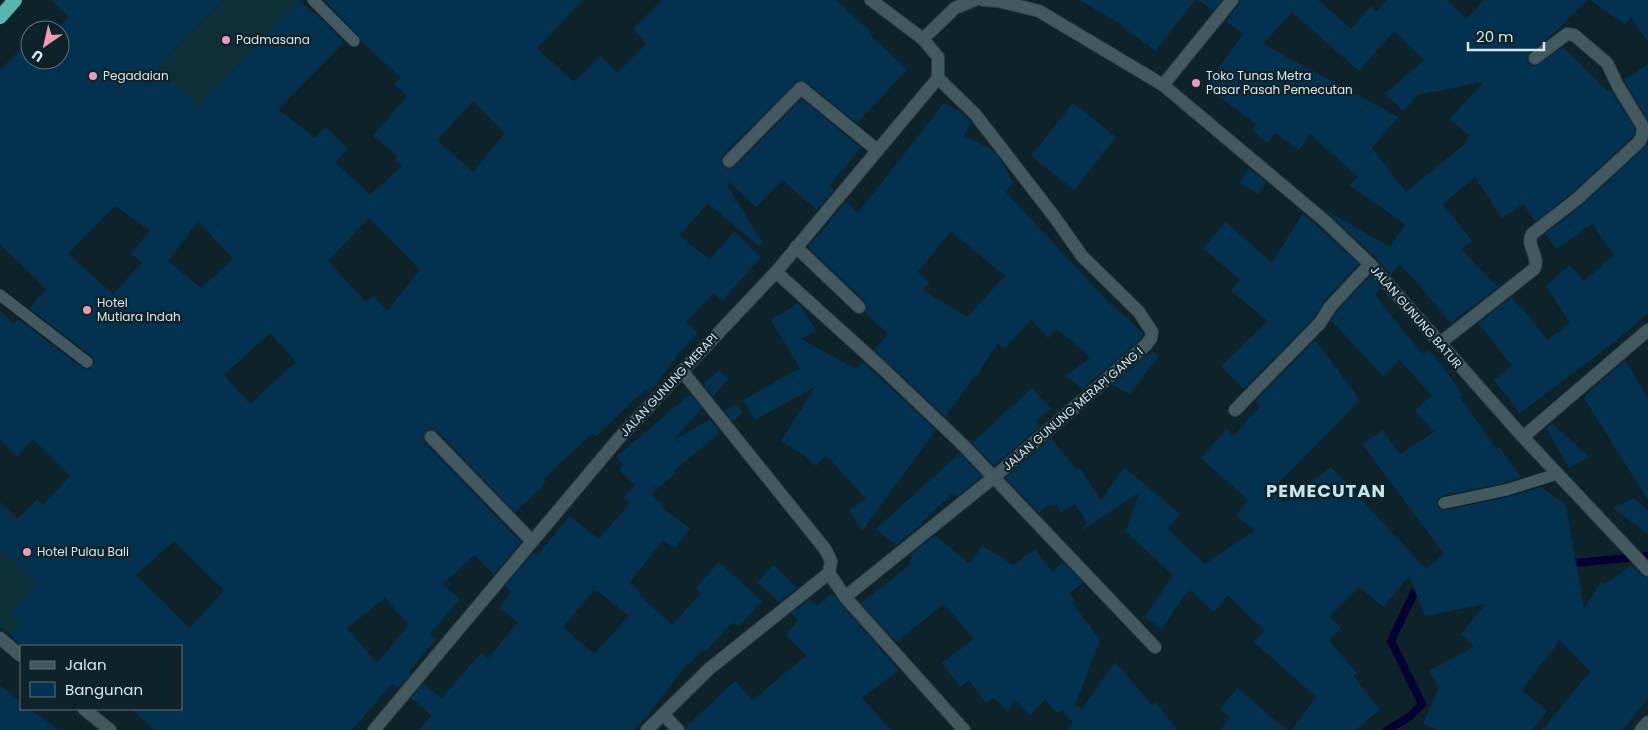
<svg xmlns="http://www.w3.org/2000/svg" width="1648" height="730" viewBox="0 0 1648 730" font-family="Poppins,sans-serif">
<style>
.built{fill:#0e2f36}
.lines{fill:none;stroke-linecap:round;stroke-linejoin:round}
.stream{stroke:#050031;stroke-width:8}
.building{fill:#033251;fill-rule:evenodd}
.service-casing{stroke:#303c41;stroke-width:12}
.minor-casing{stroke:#303c41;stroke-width:14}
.secondary-casing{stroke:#303c41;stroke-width:14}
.trunk-casing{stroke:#303c41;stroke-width:15}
.service{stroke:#42595f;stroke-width:11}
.minor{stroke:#42595f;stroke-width:12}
.secondary{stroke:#42595f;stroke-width:12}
.trunk{stroke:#58b6ae;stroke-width:14}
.poi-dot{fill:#f19ab3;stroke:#0d2329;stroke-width:2}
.labels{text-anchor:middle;stroke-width:4.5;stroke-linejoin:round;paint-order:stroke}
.poi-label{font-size:12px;fill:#d8e5e9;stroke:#0d2329;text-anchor:start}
.street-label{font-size:12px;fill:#d8e5e9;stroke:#0d2329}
.district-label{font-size:18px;font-weight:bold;letter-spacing:1px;fill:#c8e3ea;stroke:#0d2329}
</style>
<rect width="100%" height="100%" fill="#0d2329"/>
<path class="built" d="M223,0h76l44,43 -113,114 -91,-72z
M0,502l109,101 -37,43h-50l-22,-19z"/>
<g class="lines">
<path class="stream" d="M1566,564l82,-8
M1387,730l21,-12 14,-14 -31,-63 23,-48 9,-4"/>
</g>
<path class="building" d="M51,0h172l-65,66 40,40 101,-106 13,13 2,-1 30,30 -66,67 37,29 10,-11 23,22 -13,13 35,33 32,-29 -8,-7 3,-3 -24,-20 34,-40 -13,-12 7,-6 -40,-37 -2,-5 -34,-35v-1h258l-46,48 37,34 27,-26 16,17 30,-30 -14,-14 29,-29h174l35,32 -2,2 38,36 -50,53 -51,-41 -8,-2 -75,75 -2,4 2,7 4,3 7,-2 68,-68 59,49 -32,38 5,4 -17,20 -35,-30 -26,27 -26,-25 -3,3 36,59 -4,2 -51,-43 -29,33 31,23 24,-27 27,25 -39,44 -8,-8 -28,29 12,11 -17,18 -32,42 -4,-3 -49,46 -3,-3 -50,46 3,4 -31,29 -78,-81 -7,-2 -5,3 -2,6 2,5 96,99 -27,33 -20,-20 -31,29 17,16 -30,34 6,5 -27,33 2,2 -13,14 -6,-4 -40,46h-198l-23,-21h50v-63h-159l-12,-10 11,-12 -11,-10 27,-31 -37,-34v-40l15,13 22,-23 6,6 27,-29 -37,-37 -16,17 -17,-17v-129l14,14 4,-5 65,49 7,1 4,-7 -2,-6 -63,-48 17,-19 -46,-45v-174l25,-25 5,6v9h30v-30h-4l13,-13zM473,101l32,32 -32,39 -36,-32zM115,206l35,25 -19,22 11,10 -29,31 -45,-40zM369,218l51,52 -33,41 -14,-15 -7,6 -38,-41zM198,221l35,38 -32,29 -33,-27zM270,333l26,29 -46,42 -26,-29zM174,541l50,49 -34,38 -54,-53zM385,598l24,27 -32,38 -30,-35z
M1079,0h116l-40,51 -38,-29z
M1198,0h24l-9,11z
M1240,0h78l33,29 20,-23 6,6 9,-12h61l20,19 17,-19h103l-35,35 -22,17 -3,7 4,6 5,1 27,-19 44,44 3,-2 25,40 -1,5 -2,3 -60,56 -36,28 -13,-17 -21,14 -27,-41 -32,27 29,37 -11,8 37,38 -47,36 -32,-38 -20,-21 -8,11 -15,-17 -52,-49 66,38 15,-23 -56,-39 9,-8 -48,-43 -11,16 -24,-17 -7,10 -16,-13 4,-6 -51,-38 38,-52 -17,-13 12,-16zM1292,12l67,59 35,-40 30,29 -39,34 19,17 13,-16 66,-13 -33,37 20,17 -5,5 2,1 -61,50 -34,-44 26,-31 -135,-73z
M1590,0h58v42l-17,-25 -5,8z
M1648,64v56l-24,-40z
M944,103l17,9 10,10 -7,14 28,13 11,14 10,20 -8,8 105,113 19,15 14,15 -3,6 -44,37 -1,-1 -12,13 -17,-13 25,-19 -34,-28 -9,9 -17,-18 -27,29 -6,-6 -23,35 -1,-1 -29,40 -71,-67 14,-16 -23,-22 2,-7 -2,-4 -57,-54 22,-25 -1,-1 17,-20 12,12zM951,231l54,45 -38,41 -44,-27 7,-7 -12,-11z
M1073,103l43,34 -42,53 -43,-34z
M1648,142v171l-31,27 -97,73 -26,-33 18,-14 -34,-43 34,-26 8,11 2,-1 25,33 23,-17 -24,-37 24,-21 14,16 30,-26 -22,-31 -35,25 -12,-15 37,-29 62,-57z
M1249,168l17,14 -8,12 -18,-11z
M1303,213l56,51 -35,37 -10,17 -70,71 -23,-23 47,-45 -37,-30 9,-11 -37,-32 23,-26 46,41z
M1370,276l10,12 -5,7 48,60 5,-5 10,10 25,35 -3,2 36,52 3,-2 22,30 -17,6 -62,13 -5,5 2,7 7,2 62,-13 34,-10 24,18 18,104 17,-27 4,2 27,-19 10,11 6,2v121l-26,31h-80l48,-58 -30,-32 -38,50 25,21 -15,19h-95l-14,-6 16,-36 -10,-17 46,-25 -14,-11 24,-31 -60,12 -16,-40 -26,31 -24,-20 -30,30 12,11 -12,13 28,32 -4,3 27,33 -24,21h-64l24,-33 -62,-55 11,-11 -37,-36 -14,17 -25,-23 -27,40 -17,-12 28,-42 -47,-43 14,-40 -59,39 6,-9 -12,-18 -14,8 -5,-9 -4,4 -3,-3 -10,9 -34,-35 46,-40 26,32 3,-2 21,33 23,-34 56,47 -13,15 38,35 50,-34 -19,-14 12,-16 -47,-42 26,-29 7,7 26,-30 -5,-5 60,-61 45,60 -88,90 12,13 47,-36 95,102 18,-15 -82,-110 20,-14 18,24 34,-22 -19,-21 17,-16 -33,-35 -16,16 -52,-56 5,-8z
M798,303l18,27 -15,9 55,30 7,-7 73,68 -74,101 -13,-21 17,-11 -40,-44 -10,11 -12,-11 -23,-14 34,-54 -60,33 -12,-20 57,-32 -29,-48z
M1152,351l7,5 -29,38 -18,-9z
M1625,360l23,39v101l-64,-102 9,-10z
M719,370l9,9 -15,17 -10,-12z
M1032,388l19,20 -15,13 4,5 -46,40 -22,-23z
M690,394l12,14 -29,33 37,-22 10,13 -46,39 2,2 -25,21 14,13 -2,2 27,19 -15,20 -12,-8 -34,43 12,10 -2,2 33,30 29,-32 -5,-5 23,-26 43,39 -23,25 -6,-4 -27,29 -3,-2 -15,17 -1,-2 -40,52 -13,14h-215l12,-14 -3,-2 1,-1 -18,-15 12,-14 19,14 39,-45 7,6 30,-37 -19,-14 12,-17 -6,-5 29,-34 4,3 31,-39 30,23 31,-36 -6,-5 11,-13 -16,-15 5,-5 -8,-8zM595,589l34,27 -35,38 -31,-27z
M737,404l6,9 -10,8 -9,-10z
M1552,423l37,34 -20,11 -23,-40z
M960,453l22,23 -26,21 -3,-4 -32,30 1,1 -26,21 -20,-16z
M1634,498l14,13v23l-35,-26z
M935,535l35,29 12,-19 31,20 22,-16 17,23 11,-10 20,21 -14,11 6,7 -3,2 28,37 -25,65 7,4 33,-47 37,43 4,-3 21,28h-109l5,-7 -11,-14 -5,4 -12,-14 -15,16 -16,-15 -5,11 -16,-13 -7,5 -17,-23 -9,7 -18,-24 32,-24 -30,-35 -48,38 -35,-39 50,-39 -2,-2 3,-4 -3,-2z
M773,565l25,23 -19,14 -22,-20z
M832,593l7,9 60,68 -37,28 29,32h-205v-3l49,-46 18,19 53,-44 -21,-22 14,-13 -8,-8 19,-14 7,7z
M0,685l21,17v7h9l28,21h-58z
M1237,688l50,42h-66l9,-13 -10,-8z"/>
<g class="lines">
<defs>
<path id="service" d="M313,0l41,41
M0,295l87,67
M1444,503l62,-13 51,-16"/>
<path id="minor" d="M983,0l15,1 41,10 124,74 162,136 45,43 153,173 125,133
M923,39l32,-31 20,-8
M1163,85l69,-85
M729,161l72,-73 76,62
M796,247l63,60
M776,272l104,94 82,78 193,203
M1440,343l94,-74c7,-12 -9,-23 -2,-35l45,-35 62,-57 3,-6 1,-9 -25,-41 -11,-23 -33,-28 -7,-1 -32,24
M682,371l143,178 6,12 -2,12 16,24 119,133
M1235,410l85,-87 10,-16 40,-43
M431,437l101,104
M1523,437l125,-107
M845,597l148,-119 153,-133 5,-7 1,-6 -13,-20 -57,-56 -29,-41 -78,-101 -37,-36
M0,638l21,18
M84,709l26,21
M663,714l15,16
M647,730l62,-61 120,-96
M1641,730l7,-8"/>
<path id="secondary" d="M374,730l245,-292 157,-166 162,-194v-21l-15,-18 -52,-39"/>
<path id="trunk" d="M0,17l15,-17"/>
</defs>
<use href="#service" class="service-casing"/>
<use href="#minor" class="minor-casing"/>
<use href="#secondary" class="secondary-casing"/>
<use href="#trunk" class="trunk-casing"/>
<use href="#service" class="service"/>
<use href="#minor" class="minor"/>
<use href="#secondary" class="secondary"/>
<use href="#trunk" class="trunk"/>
</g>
<g class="poi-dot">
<circle cx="226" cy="40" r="5"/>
<circle cx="93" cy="76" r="5"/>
<circle cx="1196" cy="83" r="5"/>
<circle cx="87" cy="310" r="5"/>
<circle cx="27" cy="552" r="5"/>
</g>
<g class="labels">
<g class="poi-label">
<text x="236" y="44">Padmasana</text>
<text x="103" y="80">Pegadaian</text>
<text x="1206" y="80">Toko Tunas Metra<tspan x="1206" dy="14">Pasar Pasah Pemecutan</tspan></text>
<text x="97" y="307">Hotel<tspan x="97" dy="14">Mutiara Indah</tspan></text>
<text x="37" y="556">Hotel Pulau Bali</text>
</g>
<g class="street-label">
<text transform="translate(1416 317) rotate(49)" y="4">JALAN GUNUNG BATUR</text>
<text transform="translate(669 385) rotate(-47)" y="4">JALAN GUNUNG MERAPI</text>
<text transform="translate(1073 409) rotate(-41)" y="4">JALAN GUNUNG MERAPI GANG I</text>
</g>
<g class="district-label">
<text x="1326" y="497">PEMECUTAN</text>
</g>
</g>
<rect x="20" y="645" width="162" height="65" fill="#0d2329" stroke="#5e7176"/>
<rect x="30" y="661" width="25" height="8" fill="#42595f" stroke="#5e7176"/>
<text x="65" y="670" font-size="15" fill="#d8e5e9">Jalan</text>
<rect x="30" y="682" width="25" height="15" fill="#033251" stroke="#5e7176"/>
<text x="65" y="695" font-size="15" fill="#d8e5e9">Bangunan</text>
<g transform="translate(45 45) rotate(214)"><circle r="24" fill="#0d2329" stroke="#5e7176"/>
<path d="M0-4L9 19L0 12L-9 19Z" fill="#f19ab3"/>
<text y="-8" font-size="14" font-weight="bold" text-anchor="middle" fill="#d8e5e9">U</text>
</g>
<path d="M1468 42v8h76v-8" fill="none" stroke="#d8e5e9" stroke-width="2.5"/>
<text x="1476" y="42" font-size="15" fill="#d8e5e9" stroke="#0d2329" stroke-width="4" paint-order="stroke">20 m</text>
</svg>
